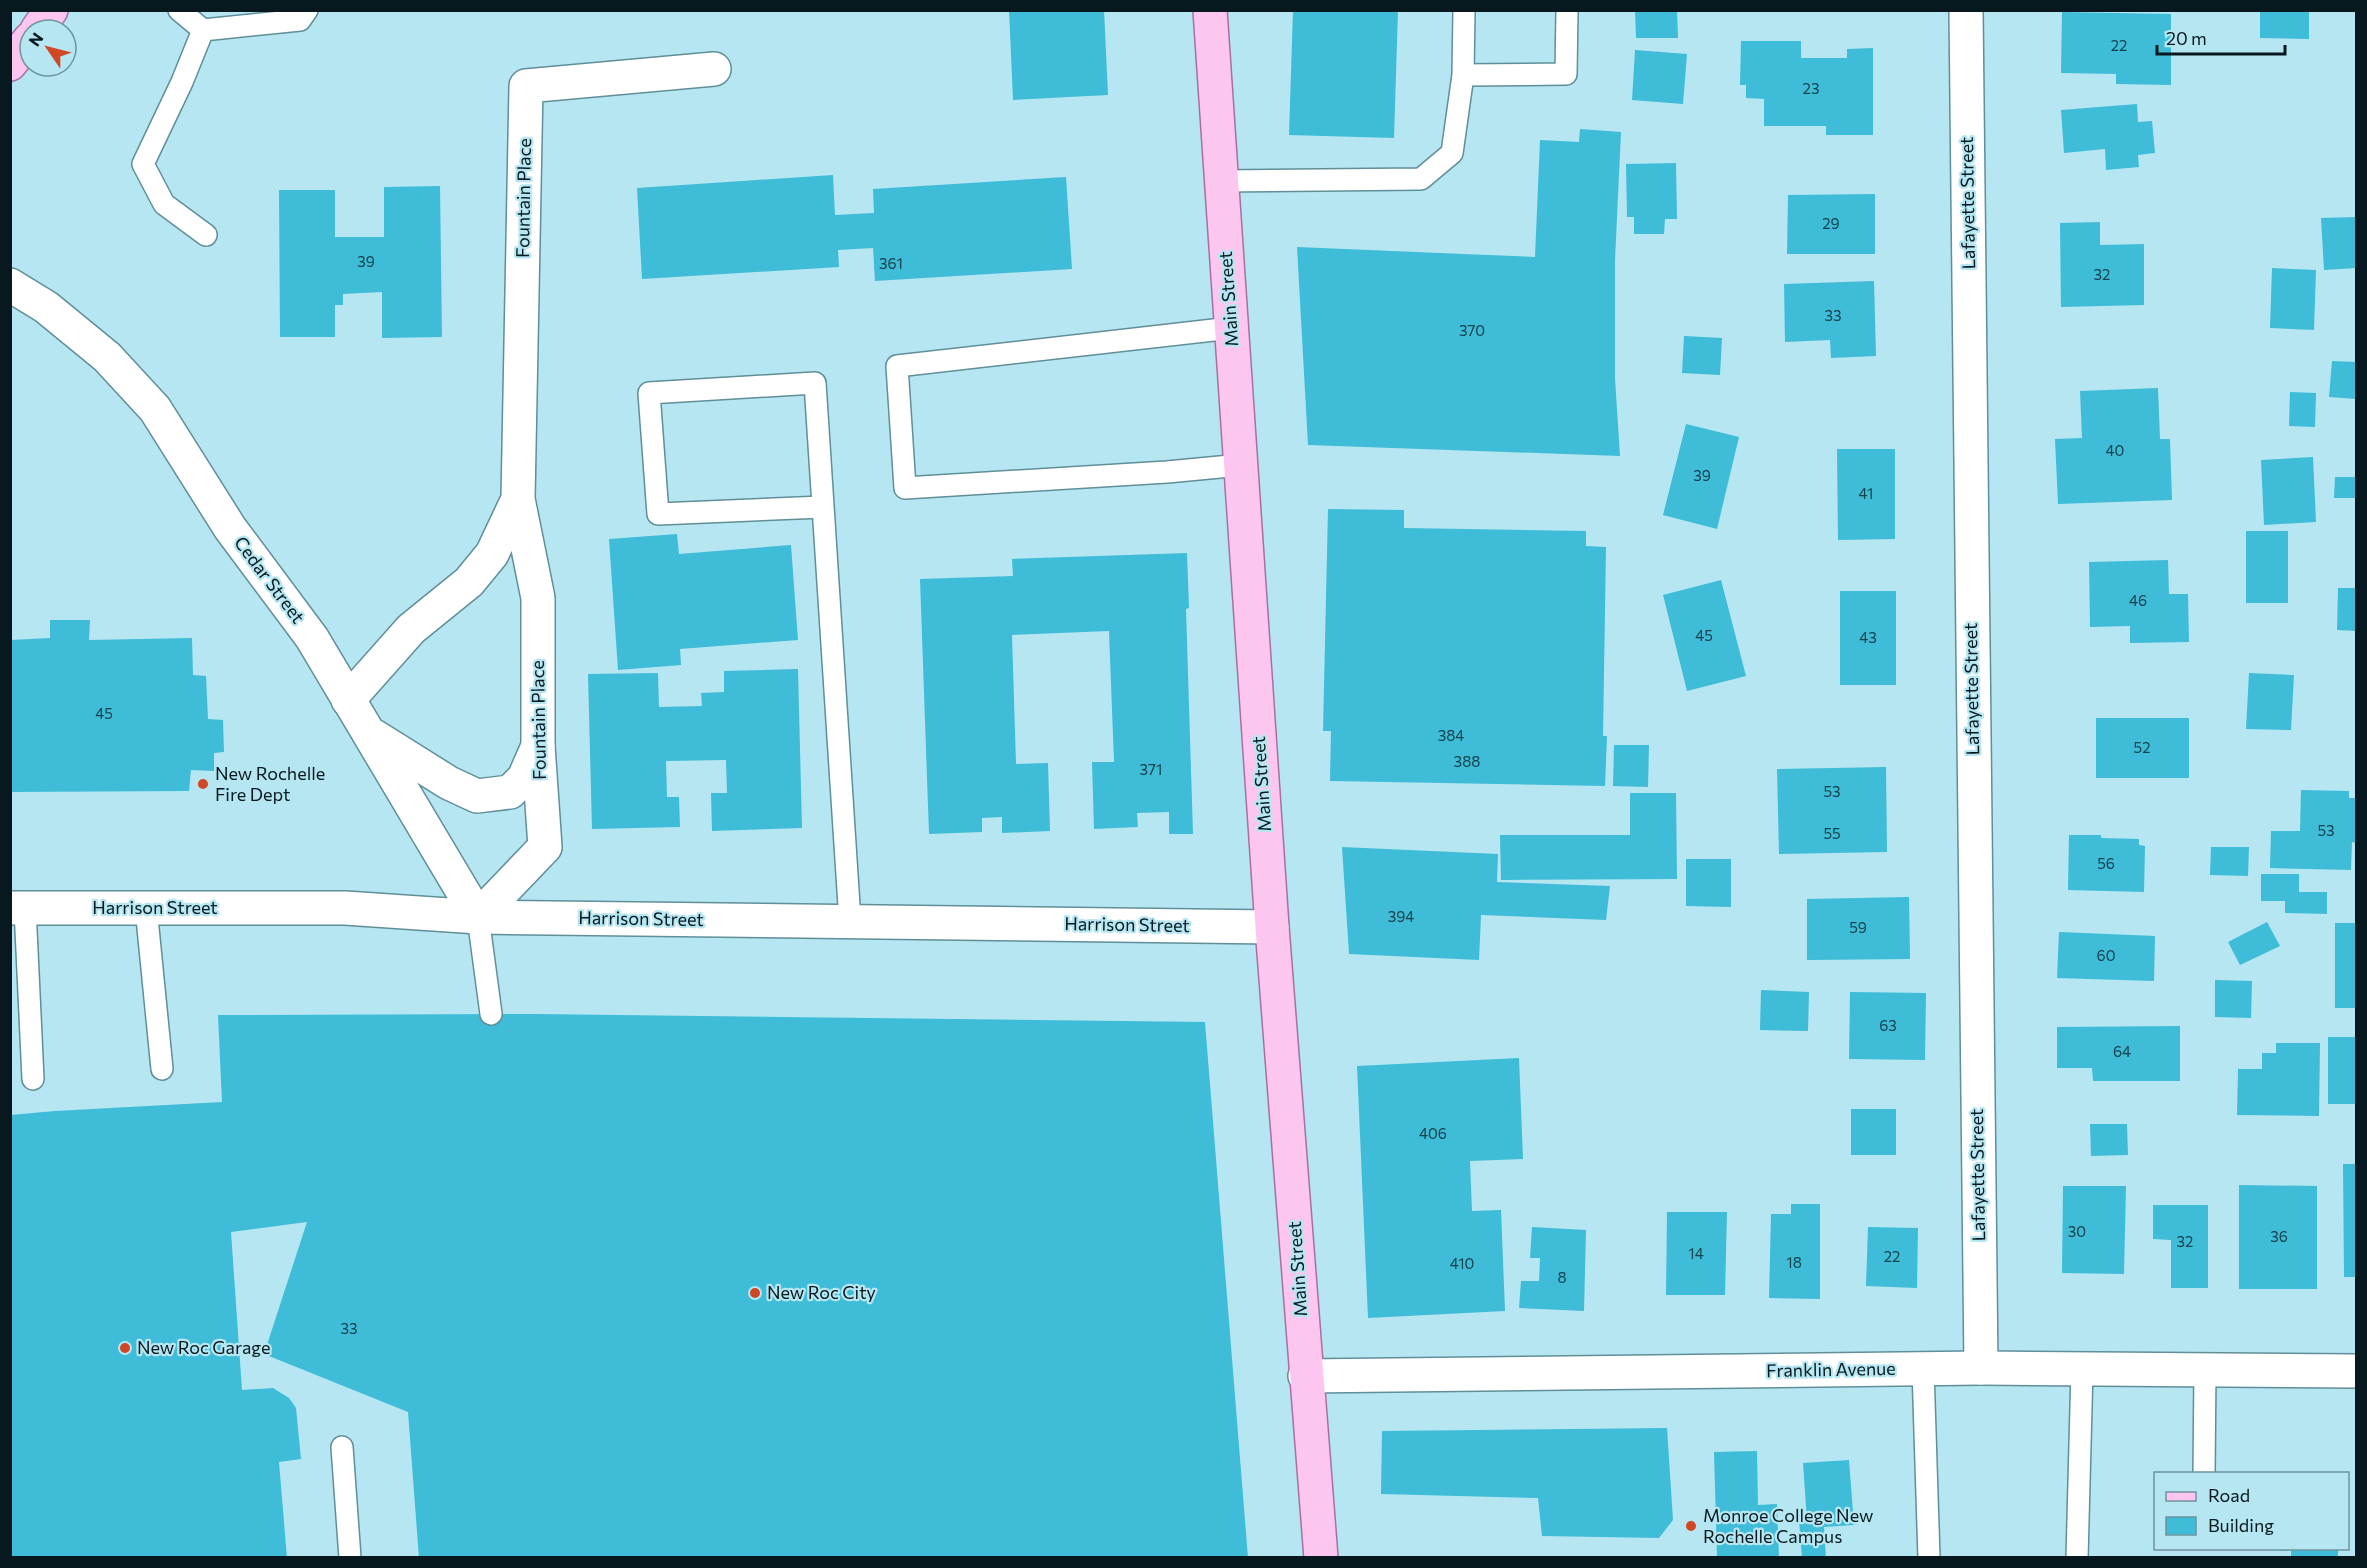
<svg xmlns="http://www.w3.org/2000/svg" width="2367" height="1568" viewBox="0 0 2367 1568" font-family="Commissioner,sans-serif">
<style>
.building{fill:#3fbcd7}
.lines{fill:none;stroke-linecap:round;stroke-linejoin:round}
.lane-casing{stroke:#608e99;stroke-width:24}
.street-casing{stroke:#608e99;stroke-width:36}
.secondary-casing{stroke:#608e99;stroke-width:36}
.primary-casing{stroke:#a671a1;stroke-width:36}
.lane{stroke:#fff;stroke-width:21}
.street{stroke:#fff;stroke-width:33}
.secondary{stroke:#fff;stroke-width:33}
.primary{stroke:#fdc6f1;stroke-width:33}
.poi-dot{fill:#d14725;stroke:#b5e6f2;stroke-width:2}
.labels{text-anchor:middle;stroke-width:4.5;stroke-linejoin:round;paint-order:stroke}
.number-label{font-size:15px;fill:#15424c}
.street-label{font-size:18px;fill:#07191e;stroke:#b5e6f2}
.poi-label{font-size:18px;fill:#07191e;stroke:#b5e6f2;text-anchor:start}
</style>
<rect width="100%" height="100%" fill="#b5e6f2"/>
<path class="building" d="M1009,10h95l4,85 -95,5z
M1293,10h105l-4,128 -105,-3z
M1635,10h42l1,28h-42z
M2260,10h49v29l-49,-1z
M2062,12l109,2v71l-55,-1v-10l-55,-1z
M1741,41h60v17h46v-9l26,-1v87h-47v-9h-62v-27l-18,-1v-13h-6z
M1635,50l52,4 -4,50 -51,-4z
M2137,104l1,18 14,-1 3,32 -17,2 1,12 -33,3 -1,-21 -41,4 -3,-43z
M1580,129l41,3 -6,128v118l5,78 -312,-11 -11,-198 238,10 5,-117 39,2z
M1676,163l1,56h-12l-1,15h-30v-17h-7l-1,-53z
M833,175l2,40 39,-2 -1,-24 193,-12 6,92 -197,12 -2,-33 -35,2 1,17 -197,12 -5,-91z
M440,186l2,151 -60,1v-46l-39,2v11h-8v32h-55l-1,-147h56v47h49v-50z
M1875,194v60h-88l1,-59z
M2356,217v51l-32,2 -3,-52z
M2100,222v23l44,-1v61l-83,2 -1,-84z
M2272,268l44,2 -2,60 -44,-2z
M1874,281l2,75 -45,2 -1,-18 -45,2 -1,-58z
M1684,336l38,2 -2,37 -38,-2z
M2332,361l24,1v37l-27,-2z
M2158,388l2,51h10l2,61 -114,4 -3,-65 27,-1 -2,-47z
M2290,392l26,1 -1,34 -26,-1z
M1686,424l53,13 -22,92 -54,-14z
M1837,449h58v90l-57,1z
M2313,457l3,65 -52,3 -3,-65z
M2335,477h21v21h-22z
M1328,509l76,1v18l182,3v15l20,1 -3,189h4l-2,50 -275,-5 1,-50h-8z
M2246,531h42v72h-42z
M677,534l2,20 112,-9 7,95 -118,9 1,16 -63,5 -9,-131z
M1187,553l2,55 -3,1 7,225h-24v-22l-32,1 1,14 -44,2 -2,-67h22l-5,-131 -97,4 4,129 32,-1 2,68 -48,2v-16l-20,1v14l-53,2 -9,-255 93,-3 -1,-17z
M2168,560l1,34h19l1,48 -59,1v-17l-40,1 -1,-65z
M1721,580l25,96 -59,15 -24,-96z
M2338,588h18v43l-19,-1z
M1840,591h56v94h-56z
M50,620h40l-1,20 103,-2 1,37 13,1 2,43 15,1 1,32 -10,1v18l-23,-1 -2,21 -179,1v-152l40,-2z
M798,669l4,159 -90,3 -1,-38h16l-1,-33 -60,1 1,36h12l1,30 -88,2 -4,-155 70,-1 1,34 43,-1 -1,-13 23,-1v-21z
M2249,673l45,2 -3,55 -45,-1z
M2096,718h93v60h-93z
M1614,745h35l-1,42 -35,-1z
M1886,767l1,85 -108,2 -2,-85z
M2301,790l48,1v7h7v45l-4,-1 -1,28 -81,-2 1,-37h29z
M1630,793h46l1,86 -176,1 -1,-45h130z
M2069,835h32v3l38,1v6l6,1 -1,46 -76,-2z
M1342,847l156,7 -1,28 113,4 -4,34 -125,-5 -2,45 -130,-6z
M2211,847h38l-1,29 -38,-1z
M1686,859h45v48l-45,-1z
M2261,874h38v18h28v22l-42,-1v-12h-24z
M1909,897l1,62 -103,1v-61z
M2267,922l13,24 -40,19 -12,-23z
M2335,923h21v85h-21z
M2059,932l96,4 -1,45 -97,-3z
M2215,980l37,1 -1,37 -36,-1z
M1761,990l48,2 -1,39 -48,-1z
M1850,992l76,1 -1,67 -76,-1z
M535,1014l670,8 43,536h-829l-11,-146 -144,-58 43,-132 -76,10 11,158 31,-2 16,10 7,10 5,51 -22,3 8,96h-277v-443l45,-4 167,-9 -4,-87z
M2180,1026v55h-87l-1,-13h-35v-41z
M2328,1037h28v67h-28z
M2276,1043h44l-1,73 -82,-1 1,-46h24v-16h14z
M1519,1058l4,101 -53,2 2,50 29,-1 4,101 -137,7 -11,-252z
M1851,1109h45v46h-45z
M2090,1124h37l1,31 -37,1z
M2343,1164h13v113h-12z
M2239,1185l78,1v103h-78z
M2063,1186h63l-2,88 -62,-1z
M1791,1204h29v95l-51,-1 2,-84h20z
M2153,1205h55v83h-37v-48l-18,-1z
M1667,1212h60l-2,83h-59z
M1532,1227l54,3 -2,81 -65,-3 2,-27h18l1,-23h-10z
M1868,1227l50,1 -1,60 -51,-2z
M1667,1428l6,92 -14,18 -117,-2 -4,-38 -157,-4 1,-63z
M1757,1451l1,54 19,-1 2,54h-62l-3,-106z
M1849,1460l5,65 -30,2 2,31h-24l-3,-38h8l-4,-57z
M2281,1548h57v10h-47v-8l-10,1z"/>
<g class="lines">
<defs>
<path id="lane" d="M179,10l24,20 -21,52 -39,82 21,40 42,31
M203,30l97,-10 7,-10
M1463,75l103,-1 1,-64
M1221,181l200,-2 31,-26 11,-78 1,-65
M1231,328l-334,38 8,122 262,-16 74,-7
M822,507l-164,7 -9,-121 166,-10 35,538
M25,908l8,171
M146,908l16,161
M478,917l13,97
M1923,1369l6,189
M342,1447l8,111
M2204,1474l1,-104
M2077,1558l5,-189"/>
<path id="street" d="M1966,10l15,1358
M348,700l63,-71 58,-47 23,-28 26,-55
M478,917l67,-70 -7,-101v-148l-20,-99 8,-413 188,-17"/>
<path id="secondary" d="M10,285l36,22 61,50 48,52 75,119 82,110 166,279
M374,736l75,47 28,13 33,-4 14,-14 14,-32
M10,908h335l133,9 794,10
M1305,1376l676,-8 375,3"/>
<path id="primary" d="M1210,10l62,917 49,631
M37,30l14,-20
M10,64l20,-25"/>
</defs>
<use href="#lane" class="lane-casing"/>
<use href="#street" class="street-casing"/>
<use href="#secondary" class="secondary-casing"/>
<use href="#primary" class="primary-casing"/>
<use href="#lane" class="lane"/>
<use href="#street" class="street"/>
<use href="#secondary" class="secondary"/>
<use href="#primary" class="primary"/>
</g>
<g class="poi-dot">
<circle cx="203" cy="784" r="6"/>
<circle cx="755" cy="1293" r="6"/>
<circle cx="125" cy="1348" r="6"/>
<circle cx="1691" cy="1526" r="6"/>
</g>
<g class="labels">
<g class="number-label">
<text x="2119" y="51">22</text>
<text x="1811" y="94">23</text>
<text x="1831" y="229">29</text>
<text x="366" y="267">39</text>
<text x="891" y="269">361</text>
<text x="2102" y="280">32</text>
<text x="1833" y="321">33</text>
<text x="1472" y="336">370</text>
<text x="2115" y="456">40</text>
<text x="1702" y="481">39</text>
<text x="1866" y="499">41</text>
<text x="2138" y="606">46</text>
<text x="1704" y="641">45</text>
<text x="1868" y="643">43</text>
<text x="104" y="719">45</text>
<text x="1451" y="741">384</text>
<text x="2142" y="753">52</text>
<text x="1467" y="767">388</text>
<text x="1151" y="775">371</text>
<text x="1832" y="797">53</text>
<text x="2326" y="836">53</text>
<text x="1832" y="839">55</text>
<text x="2106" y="869">56</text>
<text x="1401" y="922">394</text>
<text x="1858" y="933">59</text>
<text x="2106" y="961">60</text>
<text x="1888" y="1031">63</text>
<text x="2122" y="1057">64</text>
<text x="1433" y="1139">406</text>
<text x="2077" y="1237">30</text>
<text x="2279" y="1242">36</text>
<text x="2185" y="1247">32</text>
<text x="1696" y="1259">14</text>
<text x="1892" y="1262">22</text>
<text x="1794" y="1268">18</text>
<text x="1462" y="1269">410</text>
<text x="1562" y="1283">8</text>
<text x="349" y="1334">33</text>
</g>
<g class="street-label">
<text transform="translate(524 198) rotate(-89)" y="6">Fountain Place</text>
<text transform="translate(1968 203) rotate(-91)" y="6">Lafayette Street</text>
<text transform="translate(1229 299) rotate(-94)" y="6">Main Street</text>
<text transform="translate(269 580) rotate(53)" y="6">Cedar Street</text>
<text transform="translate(1972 689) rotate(-91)" y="6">Lafayette Street</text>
<text transform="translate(539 720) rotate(-91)" y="6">Fountain Place</text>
<text transform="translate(1262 784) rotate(-94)" y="6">Main Street</text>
<text x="155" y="914">Harrison Street</text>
<text transform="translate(641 919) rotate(1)" y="6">Harrison Street</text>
<text transform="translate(1127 925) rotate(1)" y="6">Harrison Street</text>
<text transform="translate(1978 1175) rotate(-91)" y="6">Lafayette Street</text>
<text transform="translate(1298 1269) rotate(-94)" y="6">Main Street</text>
<text transform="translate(1831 1370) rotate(-1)" y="6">Franklin Avenue</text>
</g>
<g class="poi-label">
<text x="215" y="780">New Rochelle<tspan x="215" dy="21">Fire Dept</tspan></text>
<text x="767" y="1299">New Roc City</text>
<text x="137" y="1354">New Roc Garage</text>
<text x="1703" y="1522">Monroe College New<tspan x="1703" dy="21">Rochelle Campus</tspan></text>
</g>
</g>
<rect width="2367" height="1568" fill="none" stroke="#07191e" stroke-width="24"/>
<rect x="2154" y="1472" width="195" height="78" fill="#b5e6f2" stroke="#6f949d" stroke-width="1.5"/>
<rect x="2166" y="1492" width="30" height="9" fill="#fdc6f1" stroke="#6f949d" stroke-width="1.5"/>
<text x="2208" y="1502" font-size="18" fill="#07191e">Road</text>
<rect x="2166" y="1517" width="30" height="18" fill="#3fbcd7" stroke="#6f949d" stroke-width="1.5"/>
<text x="2208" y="1532" font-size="18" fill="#07191e">Building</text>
<g transform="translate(48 48) rotate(305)"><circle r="28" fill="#b5e6f2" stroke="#6f949d" stroke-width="1.5"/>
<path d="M0-4.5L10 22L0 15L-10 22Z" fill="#d14725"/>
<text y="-9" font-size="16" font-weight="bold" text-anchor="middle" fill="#07191e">N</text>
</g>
<path d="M2157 45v9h128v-9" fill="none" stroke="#07191e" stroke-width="3"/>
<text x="2166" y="45" font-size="18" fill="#07191e" stroke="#b5e6f2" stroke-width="4.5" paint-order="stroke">20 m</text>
</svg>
